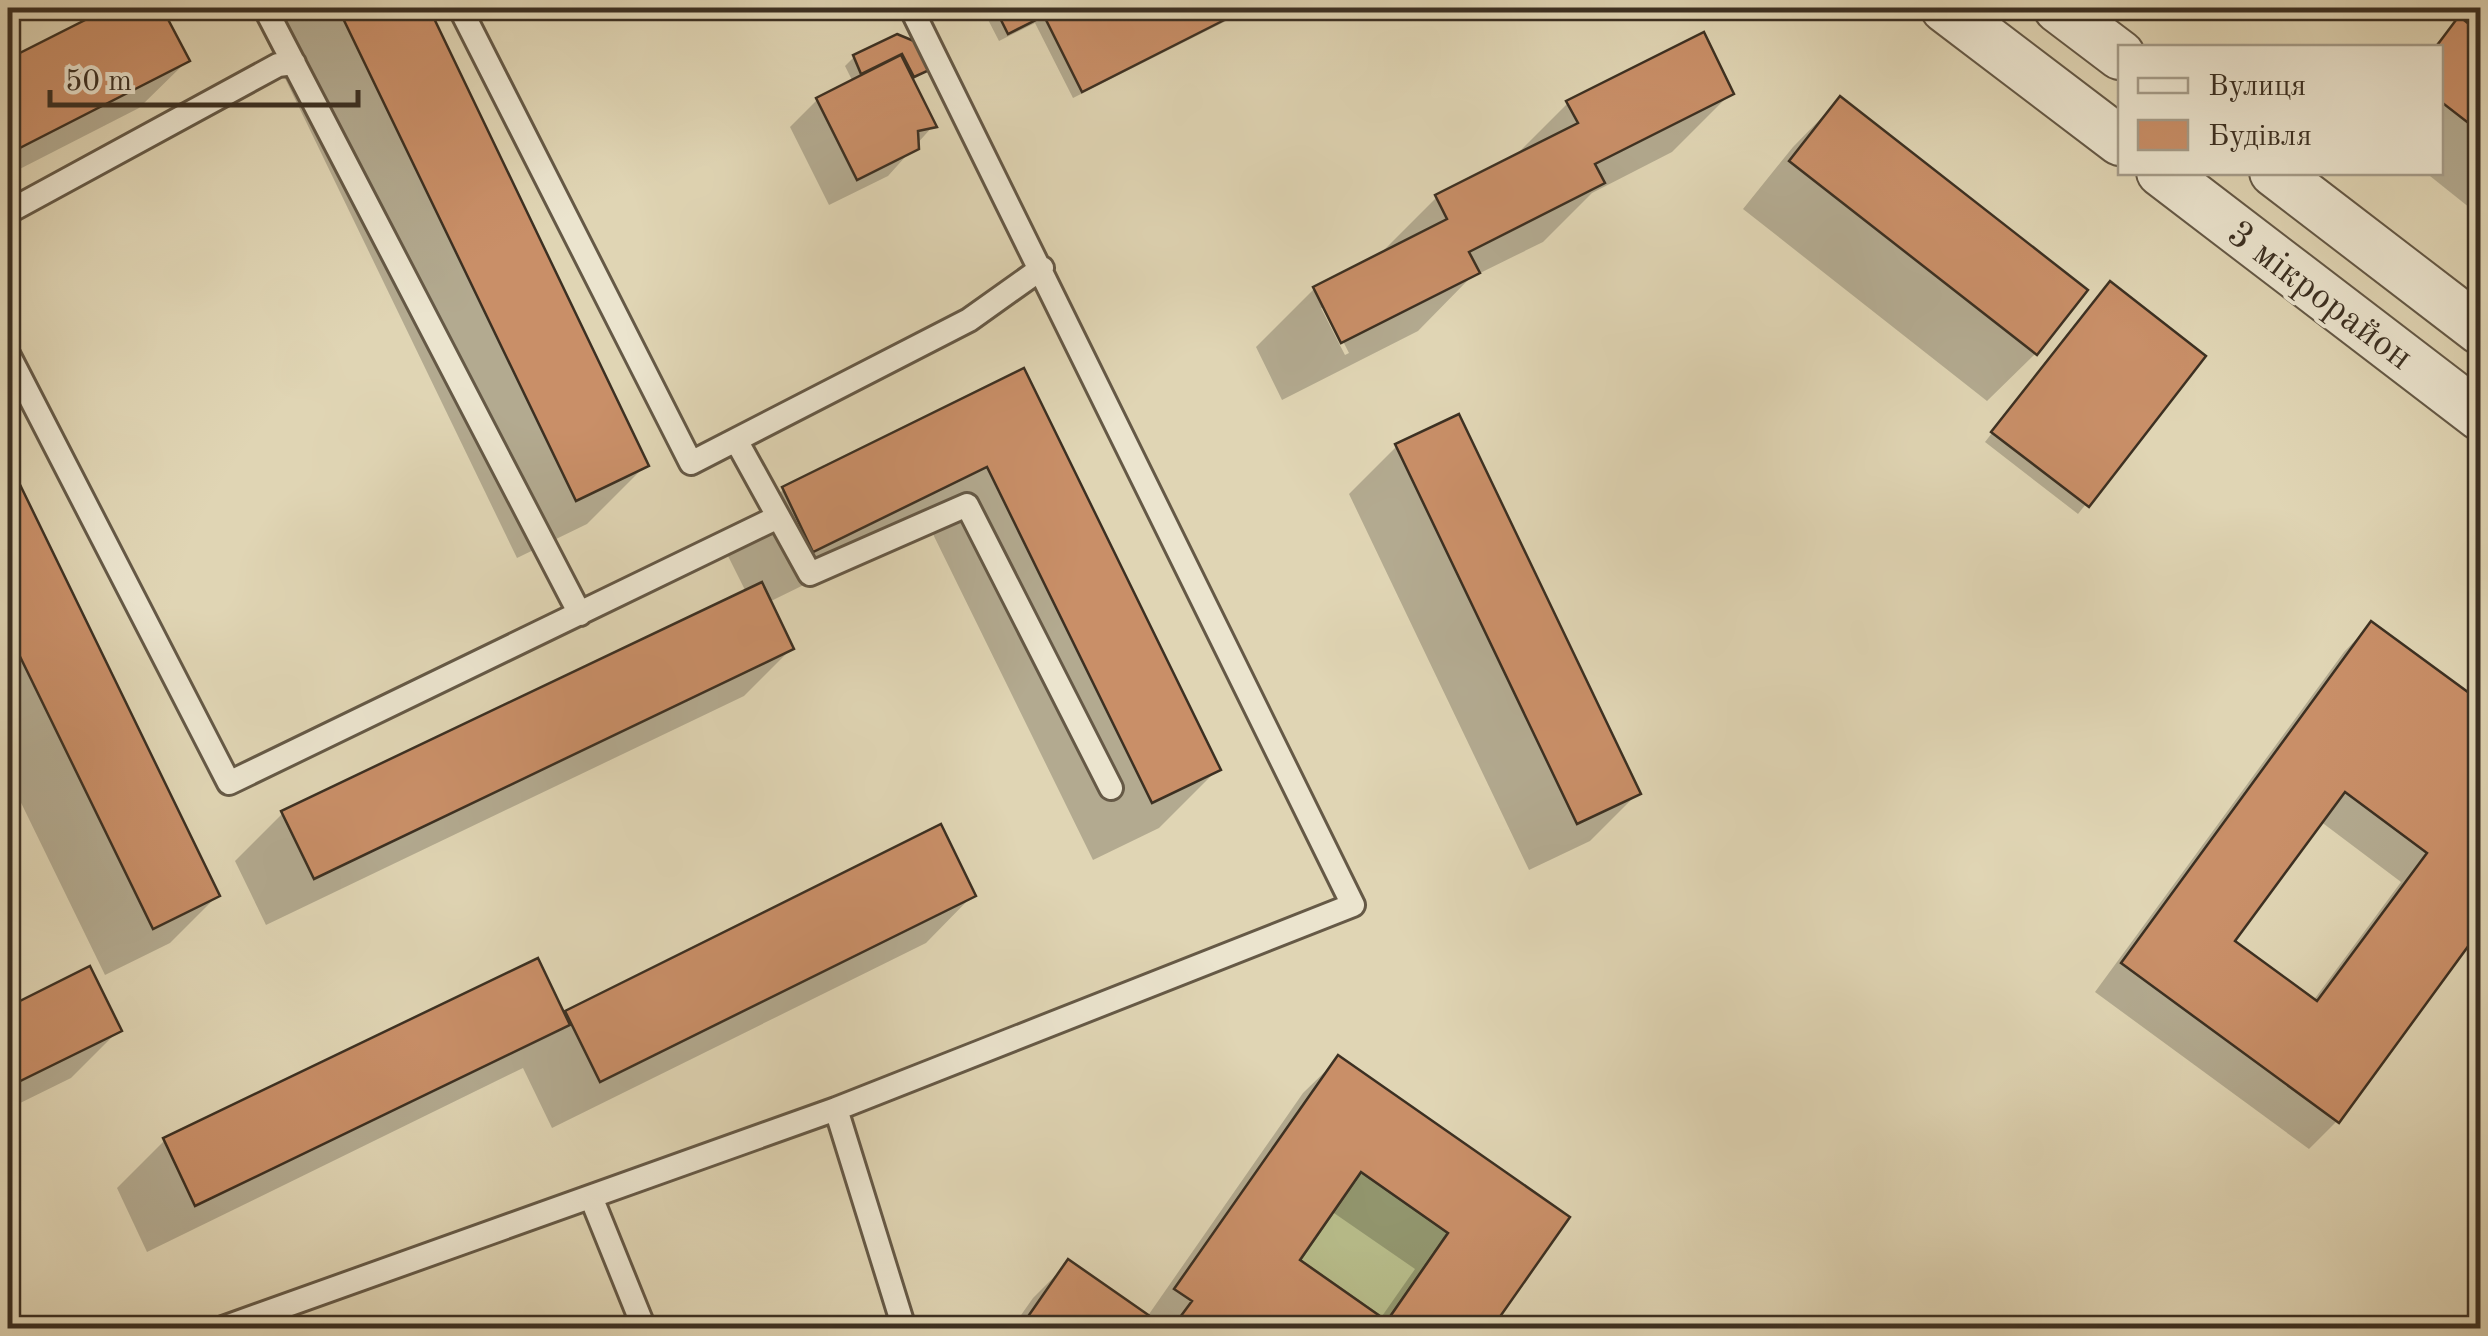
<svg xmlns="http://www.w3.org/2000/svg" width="2488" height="1336" viewBox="0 0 2488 1336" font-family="'Old Standard TT',serif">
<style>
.green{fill:#b7bc8a;stroke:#7a7656;stroke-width:2.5}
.shadow{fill:#0003;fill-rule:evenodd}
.building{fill:#c98f68;stroke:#3c3022;stroke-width:2.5;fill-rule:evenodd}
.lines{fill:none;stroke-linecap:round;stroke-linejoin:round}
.service-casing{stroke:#655946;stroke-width:28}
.minor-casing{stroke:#655946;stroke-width:52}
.service{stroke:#ebe4ce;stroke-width:22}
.minor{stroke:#ebe4ce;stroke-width:48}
.labels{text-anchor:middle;stroke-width:8;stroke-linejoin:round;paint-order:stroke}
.street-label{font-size:38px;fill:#3c3022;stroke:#ebe4ce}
</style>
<rect width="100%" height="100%" fill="#e0d5b4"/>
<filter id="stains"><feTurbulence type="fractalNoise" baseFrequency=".002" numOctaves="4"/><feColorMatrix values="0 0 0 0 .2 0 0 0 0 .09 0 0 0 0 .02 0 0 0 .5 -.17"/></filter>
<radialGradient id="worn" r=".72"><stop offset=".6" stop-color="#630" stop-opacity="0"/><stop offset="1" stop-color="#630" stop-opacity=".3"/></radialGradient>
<path class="green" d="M1361,1172l87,61 -61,88 -87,-61z"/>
<path class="shadow" d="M115,8h45l27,53 -48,47 -131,67v-113z
M251,8h175l220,457 -59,59 -70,34z
M982,8h264l-6,6 -167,84 -38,-75 -36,18z
M2460,20l20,16v180l-55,-44h15v-124h-8z
M897,36l36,30 -22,15 22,45 -45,50 -59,29 -39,-78 27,-27 36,-18 -8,-16 9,-9z
M1731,93l-59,59 -80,41 -49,49 -73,36 -52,53 -136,69 -26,-53 58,-58 63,-32 60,-60 75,-38 56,-56zM1321,308h5l23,45 -4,2z
M1840,99l245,192 -50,63 -48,47 -244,-192 50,-62z
M2101,292l102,65 -125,157 -93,-72z
M1023,372l195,397 -59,59 -66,32 -165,-336 -159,78 22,47 -47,47 -478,229 -31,-64 48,-48 463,-221 -22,-44 59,-58z
M1397,446l241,347 -48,48 -61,29 -180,-376z
M8,466l209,430 -47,47 -65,32 -97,-199z
M2371,624l109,80v222l-143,195 -28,28 -214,-157 249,-340zM2320,821l81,61 -88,119 -81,-60z
M940,828l33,67 -47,48 -374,185 -29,-60 -376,184 -30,-64 48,-48 397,-125z
M89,970l30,60 -48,48 -63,31v-99z
M1339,1058l228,160 -78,110h-477l21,-30 36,-36 78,55 156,-224zM1331,1211l84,58 -35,50 -83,-58z"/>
<path class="building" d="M109,8h53l28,53 -182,93v-95z
M338,8h91l220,458 -73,35z
M995,8h253l-166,84 -38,-76 -36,18z
M2459,16l21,17v99l-40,-31v-53h-5z
M1704,32l30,62 -139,70 10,19 -136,69 11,21 -139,70 -28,-56 134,-68 -12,-24 143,-72 -12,-22z
M897,34l29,12 10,21 -22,10 -12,-23 -41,20 -8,-19z
M901,55l36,72 -19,4 1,18 -62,31 -41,-82z
M1840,96l248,194 -51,65 -248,-194z
M2110,281l96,75 -117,151 -98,-75z
M1024,368l197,402 -69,33 -165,-336 -174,85 -31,-65z
M1459,414l182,380 -64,30 -182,-380z
M8,460l212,436 -67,33 -145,-297z
M762,582l32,67 -480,230 -33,-68z
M2371,621l109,80v229l-141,193 -218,-160zM2345,792l82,61 -110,148 -82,-60z
M941,824l35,72 -376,186 -35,-71z
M538,958l32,67 -375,181 -32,-68z
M90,966l32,65 -114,56v-80z
M1338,1055l232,162 -78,111h-320l20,-27 -18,-12zM1361,1172l87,61 -61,88 -87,-61z
M1068,1259l99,69h-147z"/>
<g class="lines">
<defs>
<path id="service" d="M265,8l315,606
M460,8l231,455 278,-143 73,-52
M8,212l270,-147 16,-2
M8,354l221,429 549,-266
M736,440l74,134 157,-69 144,283
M836,1109l68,219
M591,1197l53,131
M223,1328l613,-219 517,-204 -442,-897"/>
<path id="minor" d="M1945,8l175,133
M2058,8l62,47
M2161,172l319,244
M2274,172l206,158"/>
</defs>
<use href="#service" class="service-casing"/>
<use href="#minor" class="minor-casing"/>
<use href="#service" class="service"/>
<use href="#minor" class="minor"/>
</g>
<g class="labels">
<g class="street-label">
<text transform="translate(2321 294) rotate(37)" y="13">3 мікрорайон</text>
</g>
</g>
<rect width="2488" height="1336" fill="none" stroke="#e0d5b4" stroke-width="40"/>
<rect x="10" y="10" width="2468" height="1316" fill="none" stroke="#3c3022" stroke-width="5"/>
<rect x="20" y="20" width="2448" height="1296" fill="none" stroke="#3c3022" stroke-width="2.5"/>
<rect x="2118" y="45" width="325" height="130" fill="#ebe4ce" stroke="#a59c89" stroke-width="2.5"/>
<rect x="2138" y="78" width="50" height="15" fill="#ebe4ce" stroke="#a59c89" stroke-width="2.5"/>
<text x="2208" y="95" font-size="30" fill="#3c3022">Вулиця</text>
<rect x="2138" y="120" width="50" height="30" fill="#c98f68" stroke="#a59c89" stroke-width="2.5"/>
<text x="2208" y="145" font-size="30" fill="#3c3022">Будівля</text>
<path d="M50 90v15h308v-15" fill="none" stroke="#3c3022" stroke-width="5"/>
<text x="65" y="90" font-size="30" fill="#3c3022" stroke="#ebe4ce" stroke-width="8" paint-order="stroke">50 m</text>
<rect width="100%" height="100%" filter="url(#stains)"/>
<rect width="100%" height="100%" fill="url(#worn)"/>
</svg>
